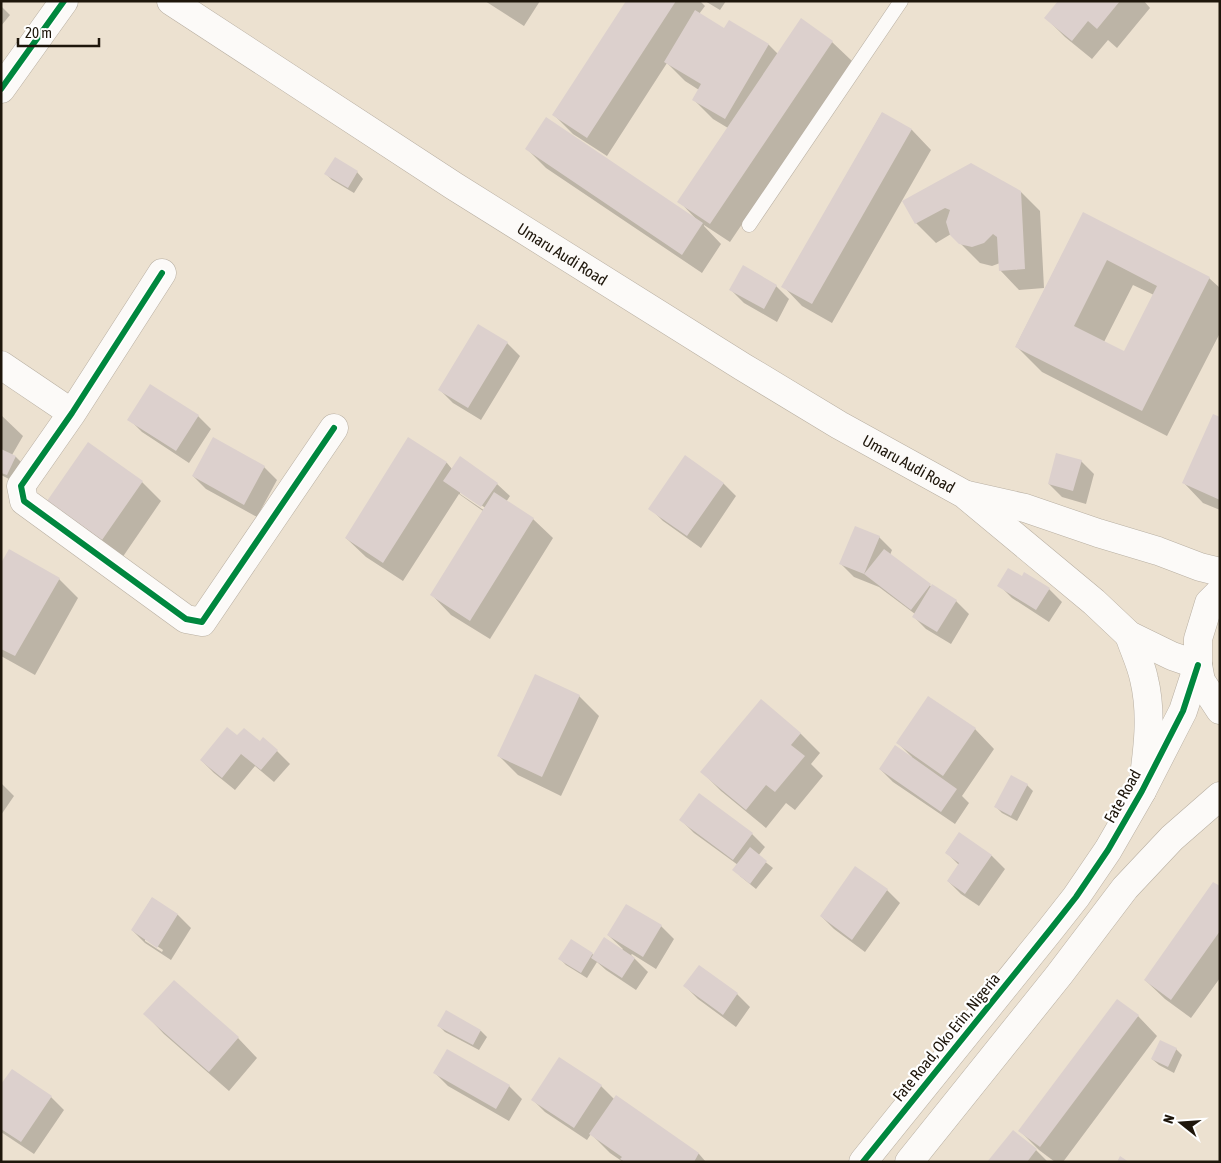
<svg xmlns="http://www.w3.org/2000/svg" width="1221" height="1163" viewBox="0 0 1221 1163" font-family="'Asap Condensed',sans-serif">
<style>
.shadow{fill:#0003;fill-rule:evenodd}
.building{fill:#dcd0cd;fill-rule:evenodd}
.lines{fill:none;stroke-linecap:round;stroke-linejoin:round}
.lane-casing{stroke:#b8afa2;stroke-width:15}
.street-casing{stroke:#b8afa2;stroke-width:29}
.secondary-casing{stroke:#b8afa2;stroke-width:29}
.primary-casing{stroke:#b8afa2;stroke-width:29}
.lane{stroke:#fcfaf8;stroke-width:14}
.street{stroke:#fcfaf8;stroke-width:28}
.secondary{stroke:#fcfaf8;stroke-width:28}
.primary{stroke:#fcfaf8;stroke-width:28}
.cycleway-casing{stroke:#fff;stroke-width:9}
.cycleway{stroke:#00873e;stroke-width:6}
.labels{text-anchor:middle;stroke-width:4.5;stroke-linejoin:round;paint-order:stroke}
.street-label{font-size:16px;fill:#1e160b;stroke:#fff}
</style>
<rect width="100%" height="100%" fill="#ece1d0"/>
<path class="shadow" d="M485,1h55l-16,25z
M628,1h72l5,5 -6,8 26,16 5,-8 39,23 9,9 54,-12 20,19 -122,181 -26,-17v1l17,18 -19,29 -156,-105 -20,-20 170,71 -17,-18 49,-73 -15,-9 -20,-20 6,-9 -14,-9 -18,-18 -60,93 -34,-22 -19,-19z
M705,1h21l-6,9z
M1060,1h84l6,7 -33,40 -9,-8 -16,19 -27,-22 -19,-19z
M1,6l9,9 -9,11z
M882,113l30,17 19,20 -99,173 -30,-17 -19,-20z
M357,172l6,7 -9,14 -22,-13 -6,-6z
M1021,192l19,19 4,77 -25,2 -19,-20v-7l-8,3 -12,-3 -29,-29 -15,9 -20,-20 -12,-22z
M1083,214l126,64 11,10v45l-53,103 -125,-64 -26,-26zM1133,285l21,10 -29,58 -21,-11z
M776,286l13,13 -12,23 -33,-19 -13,-13z
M507,343l13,13 -39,64 -28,-17 -13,-13z
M151,386l47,30 13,13 -22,34 -47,-31 -13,-13z
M1,415l22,21 -11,19 4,2 6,6 -9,18 -12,-6z
M1220,419v91l-17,-7 -19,-20z
M409,439l38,24 5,6 45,15 13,12 -4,6 27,17 20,19 -63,101 -39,-24 -19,-20 51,-84 -24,-17 -56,87 -37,-24 -20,-19zM460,491l27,18 -2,2 -25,-17z
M1081,461l13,13 -8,30 -24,-7 -13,-13z
M264,467l13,13 -20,37 -51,-28 -13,-13z
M142,482l19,19 -39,57 -54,-38 -20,-19z
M723,483l13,13 -35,52 -38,-27 -13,-13z
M879,537l13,13 -2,5 42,32 24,14 13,13 -18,30 -25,-15 -13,-13 2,-2 -36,-27 -25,-10 -13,-13z
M1,566l58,13 19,19 -43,77 -34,-19z
M999,585l50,4 13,13 -13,20 -37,-24z
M579,696l20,20 -38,80 -43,-21 -19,-19z
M761,701l40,33 19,19 -9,11 12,12 -28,34 -9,-7 -20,25 -45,-37 -19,-19z
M975,729l19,20 -32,47 7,7 -14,21 -62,-42 -13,-13 32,-12 -14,-14z
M237,737l23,6 17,8 13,13 -16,18 -19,-16 -20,24 -21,-17 -13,-13z
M1,783l13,13 -13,19z
M1027,785l6,6 -16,30 -15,-8 -6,-6z
M681,820l71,14 13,13 -7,9 15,12 -17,21 -16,-13 -2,-11 -44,-32z
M960,834l32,22 13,13 -26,37 -18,-12 -13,-13 11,-16 -13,-13z
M1220,888v90l-29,40 -26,-19 -20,-19z
M887,890l13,13 -35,49 -31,-23 -13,-13z
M152,898l26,17 13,13 -20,32 -26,-17 -13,-13zM145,938l18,12 -1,2 -17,-11z
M661,926l13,13 -18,30 -24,-15 -1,1 17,17 -12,18 -30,-20 -9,-8 -10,16 -21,-13 -6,-6 32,-5 2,1 28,-5 1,-1 -15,-14z
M685,986l52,8 13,13 -14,20 -38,-28z
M145,1014l93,24 19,20 -28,33 -65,-57z
M1138,1016l19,20 -94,126h-8l-16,-12 -19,-19z
M439,1026l42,5 6,6 -8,13 -34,-18z
M1176,1049l6,6 -8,18 -15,-8 -7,-6z
M448,1051l61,35 13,13 -13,22 -61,-35 -13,-13z
M12,1070l39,27 13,13 -30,44 -33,-22v-46z
M601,1086l13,13 2,-2 83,57 7,8h-83l-13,-9 -19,-19 -4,6 -42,-28 -13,-13z
M1013,1132l23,18 12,12h-59z"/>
<path class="building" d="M626,1h50l-89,137 -35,-23z
M1058,1h62l-23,28 -9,-8 -16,20 -28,-23z
M695,10l29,18 5,-8 40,24 -44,75 -33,-19 9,-16 -37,-22z
M801,18l32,23 -123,183 -33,-22z
M882,112l30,17 -100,175 -31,-17z
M546,117l157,106 -21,32 -157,-106z
M335,157l23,14 -10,17 -24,-14z
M971,163l50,28 4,78 -26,2 -2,-34 -4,-3 -9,9 -12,4 -13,-3 -9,-9 -4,-13 4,-12 -5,-2 -30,16 -13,-23z
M1083,212l127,65 -68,134 -127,-64zM1107,260l50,26 -33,65 -50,-25z
M743,265l34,20 -13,24 -35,-19z
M478,324l30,18 -40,66 -30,-18z
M150,384l49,31 -23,36 -49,-31z
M1213,414l7,3v83l-38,-17z
M213,437l52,29 -21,39 -52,-29z
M408,437l39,25 -64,101 -38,-25z
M88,442l55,39 -41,59 -55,-39z
M1,449l15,7 -9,19 -6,-2z
M1056,453l26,7 -9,31 -25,-7z
M685,455l39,28 -37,53 -39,-27z
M460,456l38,27 -17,24 -38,-26z
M494,492l40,26 -64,103 -40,-26z
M855,526l25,10 -16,38 20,-25 47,35 -20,26 -47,-36 -25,-10z
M9,549l51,29 -45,78 -14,-7v-86z
M1008,568l14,8 2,-4 26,16 -14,22 -39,-24z
M932,584l25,16 -20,32 -25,-15z
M535,674l45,21 -38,82 -45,-21z
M928,696l48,32 -33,48 -47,-33z
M761,699l40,34 -10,12 14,11 -30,36 -9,-7 -20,25 -46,-38z
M227,727l10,8 7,-7 16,13 3,-4 15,13 -17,20 -20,-16 -19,24 -22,-18z
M895,745l62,44 -16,23 -62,-43z
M1011,775l17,9 -17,32 -17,-9z
M699,793l54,40 -20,27 -54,-40z
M959,832l33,23 -27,39 -18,-13 12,-18 -14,-10z
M750,847l17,14 -17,23 -18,-14z
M855,866l33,23 -36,51 -32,-24z
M1213,882l7,4v45l-49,69 -27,-20z
M152,897l26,17 -21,34 -26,-18z
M626,904l36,21 -19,32 -36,-22z
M604,937l31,21 -13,20 -31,-20z
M571,939l22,14 -12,20 -23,-14z
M699,965l39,28 -15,22 -40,-29z
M174,980l65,57 -30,35 -66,-58z
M1117,999l22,16 -99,132 -22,-16z
M446,1010l35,20 -8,15 -36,-19z
M1160,1040l17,8 -9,19 -17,-8z
M447,1049l63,36 -14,24 -63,-36z
M559,1057l43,28 -28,43 -43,-28z
M12,1069l40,27 -31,46 -20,-13v-45z
M616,1095l83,58 -5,9h-69l-5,-3 2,-2 -33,-23z
M1013,1130l24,19 -10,13h-40z
M1120,1156l9,6h-12z"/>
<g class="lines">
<defs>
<path id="lane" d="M749,225l152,-224"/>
<path id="street" d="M1,89l63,-88
M162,273l-90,140 -51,73 3,15 162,118 16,3 132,-194
M1,365l71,48"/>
<path id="secondary" d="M863,1162l187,-232 26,-33 32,-47 34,-59 41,-80 15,-46
M909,1162l150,-187 66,-87 47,-50 48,-42"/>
<g id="primary">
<path id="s1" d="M171,1l283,185 289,181 96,58 125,69 130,108 35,33 43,21 26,9"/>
<path d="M967,495l58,13 73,25 60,18 42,16 20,5"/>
<path d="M1220,592l-11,11 -11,36v26l3,16 19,29"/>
<path d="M1129,635c5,15 12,29 15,44 9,37 3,75 -2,112"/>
</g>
</defs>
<use href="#lane" class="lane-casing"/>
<use href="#street" class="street-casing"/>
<use href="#secondary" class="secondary-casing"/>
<use href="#primary" class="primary-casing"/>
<use href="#lane" class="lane"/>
<use href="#street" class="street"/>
<use href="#secondary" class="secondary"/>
<use href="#primary" class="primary"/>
<defs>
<path id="cycleway" d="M1,89l63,-88
M162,273l-90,140 -51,73 3,15 162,118 16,3 132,-194
M863,1162l187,-232 26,-33 32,-47 34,-59 41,-80 15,-46"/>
</defs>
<use href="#cycleway" class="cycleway-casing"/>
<use href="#cycleway" class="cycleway"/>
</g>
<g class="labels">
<g class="street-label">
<text dy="6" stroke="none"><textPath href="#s1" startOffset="466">Umaru Audi Road</textPath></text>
<text dy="6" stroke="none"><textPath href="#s1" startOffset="871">Umaru Audi Road</textPath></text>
<text transform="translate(1122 796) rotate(-61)" y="6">Fate Road</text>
<text transform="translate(946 1037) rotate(-51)" y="6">Fate Road, Oko Erin, Nigeria</text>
</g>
</g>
<rect width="1221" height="1163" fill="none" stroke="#1e160b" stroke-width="5"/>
<g transform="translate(1181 1123) rotate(287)" stroke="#ffffff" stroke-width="4" paint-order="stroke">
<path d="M0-4L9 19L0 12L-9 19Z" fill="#1e160b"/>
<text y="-8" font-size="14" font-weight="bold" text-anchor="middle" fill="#1e160b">N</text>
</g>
<path d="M18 38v8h81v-8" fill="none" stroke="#1e160b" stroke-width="2.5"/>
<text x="25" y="38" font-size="15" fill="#1e160b" stroke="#ffffff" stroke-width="4" paint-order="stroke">20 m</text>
</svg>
